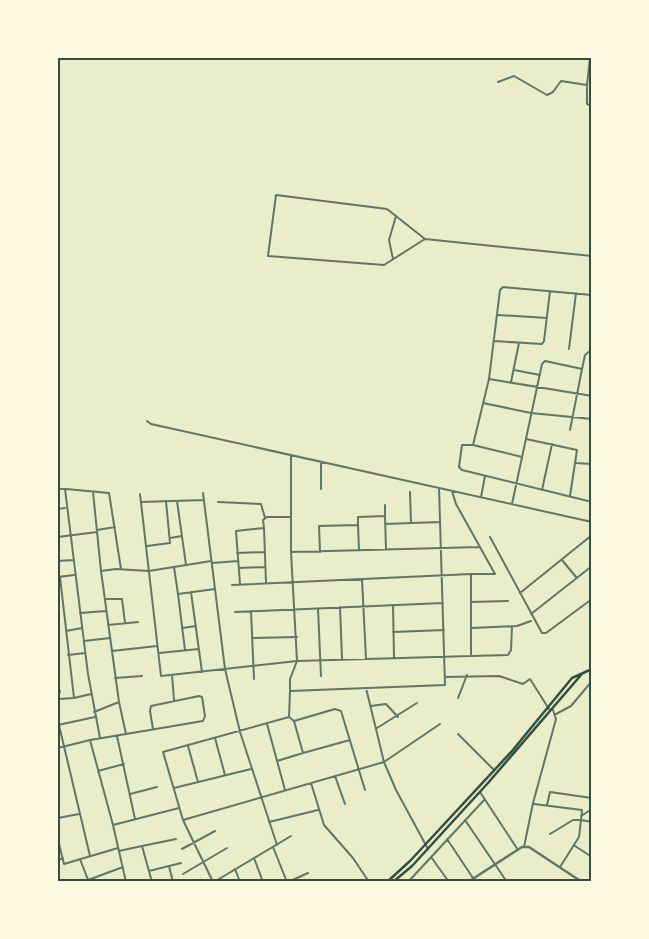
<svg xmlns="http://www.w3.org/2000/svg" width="649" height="939" viewBox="0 0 649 939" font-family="'Exo 2',sans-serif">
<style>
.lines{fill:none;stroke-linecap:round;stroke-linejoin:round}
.minor{stroke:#617663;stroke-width:2}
.tertiary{stroke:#617663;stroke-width:2.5}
.secondary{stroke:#344e41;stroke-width:2.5}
.neatline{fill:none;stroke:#344e41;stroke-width:2}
</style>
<rect width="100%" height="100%" fill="#e9edc9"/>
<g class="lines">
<path class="minor" d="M498,82l16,-6 33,19 6,-3 8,-11 26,4 3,-27
M587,85v19l5,2
M276,195l111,14 38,30 -41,26 -116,-9z
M425,239l167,17
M393,259l-4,-19 7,-24
M498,315l49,3
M494,341l48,3 2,-3 6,-50
M569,349l7,-56
M582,369l3,-14 5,-4 2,-6
M514,370l26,5
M489,379l11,-89 3,-3 89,8
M511,382l8,-39
M483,403l48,10 61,6
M147,421l4,3 441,98
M526,439l51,11 -7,46
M473,445h-11l-3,22 3,3 126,31
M291,455v97l6,109 -7,18v12l155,-6 -6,-197
M522,457l-49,-12 16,-66 103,17
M576,463l16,1
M58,489h7l23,185 12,64
M66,489l43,4 12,76
M321,489v-27
M542,490l10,-46
M452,491l4,13 39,70h-24
M93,492l8,79 15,-2 33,2 62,-10
M410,492l1,31
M203,493l22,176 15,63 37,113
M140,494l21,182 136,-15 174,-5v-82l-239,11
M481,497l4,-21
M177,501l9,64
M141,502l63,-2
M218,502l43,2 4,14
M512,504l30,-140 3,-3 37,8 -12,61
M385,505v11
M58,509l7,-1
M385,524l55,-2
M358,525v-8l27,-1 1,34
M264,528l-1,-8 4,-3h24
M97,530l18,-3
M58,537l39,-5
M490,537l52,96h4l46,-34
M170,538l12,-2
M147,546l23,-3 -4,-42
M291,552l189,-5
M320,552l-1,-26 39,-1 1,25
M237,553l28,-1
M562,560l14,17
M58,561l15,-1
M212,563l26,-2
M174,567l4,27 37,-5
M239,568l26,-1
M101,571l18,131 7,32 77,-13 2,-5 -3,-19 -3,-1 -48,10 -1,5 3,18
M58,577l16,-2
M60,577l14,121
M362,579l4,80
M240,584l-4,-53 28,-3 2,55
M191,592l11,80
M520,593l72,-58
M178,594l7,56
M105,599h17l3,24
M471,602l37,-1
M393,605l1,52
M340,607l2,52
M318,609l3,67
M251,611l3,68
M235,612l208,-9
M80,613l26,-2
M531,614l61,-48
M108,625l30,-3
M182,628l14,-2
M471,628l46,-2 14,-5
M66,631l16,-3
M393,632l51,-2
M252,638l45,-1
M84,641l26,-3
M112,651l45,-5
M159,653l40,-4
M68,655l17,-2
M471,656l37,-1 3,-5 1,-24
M172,675l2,25
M445,677l54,-1 24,8 7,-5 19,30
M115,678l27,-2
M366,688l18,74 56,-38
M58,698l2,-7
M458,698l9,-23
M58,699l16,-1 17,-4
M371,706l15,-2 12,13
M94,712l25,-10
M556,714l15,-8 21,-25
M289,717l5,4 41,-12 6,2 24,79
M58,721l32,135
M294,721l9,32 47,-13
M267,724l18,66
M58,725l37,-8
M377,728l40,-25
M126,734l-36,6 23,85 66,-17
M458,734l36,36
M117,736l18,83
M215,738l10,37
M188,746l10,36
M58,748l32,-8
M277,761l26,-8
M98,771l26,-7
M335,776l10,28
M311,783l13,42 29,33 16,24
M174,788l77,-19
M480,792l38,58
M130,794l27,-7
M534,804l48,6 -1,10h-8l-23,14
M547,805l3,-13 42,6
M581,816l11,-7
M58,818l21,-4
M183,820l201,-58 12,28 32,59
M465,820l42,62
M269,822l49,-12
M113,825l13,57
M447,839l26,39
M58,840l6,24 54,-16
M142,846l34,-7
M575,846l17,11
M273,847l14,35
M524,847l9,-44 23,-84 -3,-9
M182,849l33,-18
M119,851l23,-5 10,36
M431,857l18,25
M254,858l9,24
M80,859l8,21
M58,860l5,-2
M169,866l4,16
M560,867l19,-30 2,-17 11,2
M235,869l5,13
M149,871l32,-8
M183,874l44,-26
M88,880l35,-13
M213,882l-30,-62 -20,-68 126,-35 1,-26
M214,882l77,-46
M288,882l20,-9
M408,882l77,-83
M524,882h8"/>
<path class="tertiary" d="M468,882l54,-35h7l53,35"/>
<path class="secondary" d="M387,882l23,-21 102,-110 60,-73 20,-9
M393,882l19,-16 76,-83 93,-108"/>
</g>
<rect width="649" height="939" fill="none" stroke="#fefae0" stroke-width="118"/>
<rect x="59" y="59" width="531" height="821" class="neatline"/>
</svg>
